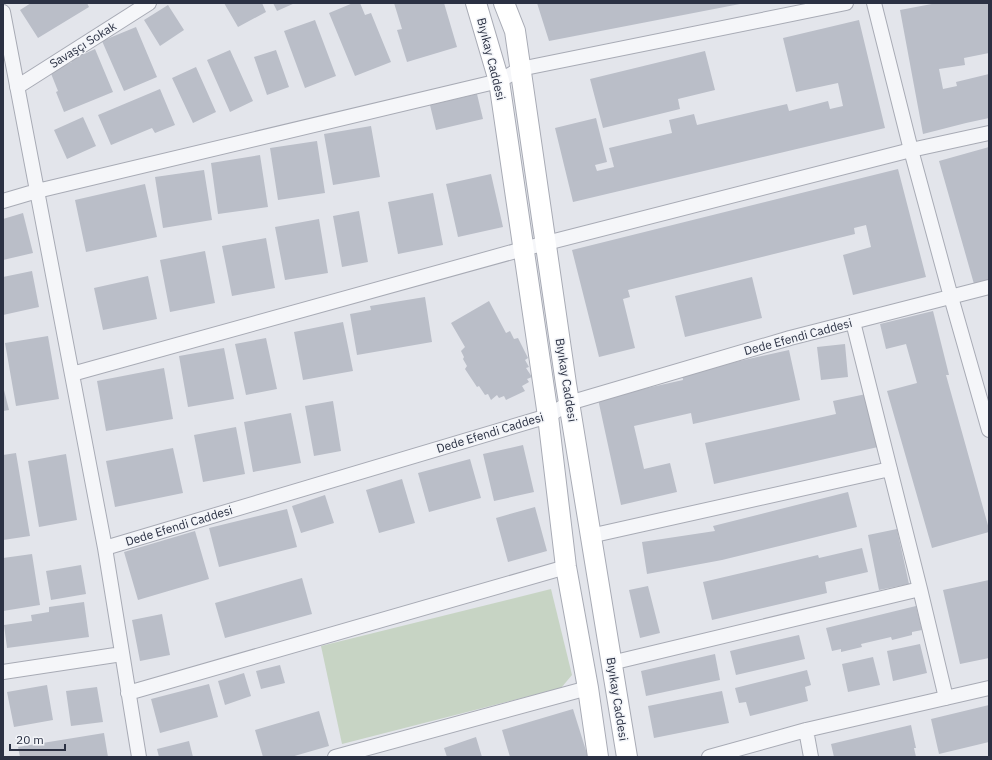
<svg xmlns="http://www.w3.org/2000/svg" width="992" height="760" viewBox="0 0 992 760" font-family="'IBM Plex Sans',sans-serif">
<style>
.green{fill:#c7d4c4}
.building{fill:#babec8}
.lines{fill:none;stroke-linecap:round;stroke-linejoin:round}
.street-casing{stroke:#a8abb5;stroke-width:16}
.secondary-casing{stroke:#a8abb5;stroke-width:22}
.street{stroke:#f5f6f9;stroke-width:14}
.secondary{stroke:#fff;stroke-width:20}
.labels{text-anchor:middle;stroke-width:3;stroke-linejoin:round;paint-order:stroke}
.street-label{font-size:12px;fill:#2b3143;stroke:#f2f4f8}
</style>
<rect width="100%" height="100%" fill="#e3e5eb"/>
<path class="green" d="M551,589l21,86 -11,13 -219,56 -21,-98z"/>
<path class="building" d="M31,3h56l2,4 -51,31 -18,-28z
M224,3h38l4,9 -28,15z
M273,3h22l-18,8z
M353,3h7l5,12 6,-2 20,49 -36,14 -26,-63z
M394,3h50l13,44 -50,15 -10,-32 5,-1z
M537,3h203v1l-191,37z
M937,3h52v50l-25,5 1,7 -26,4 4,20 14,-3 -1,-4 33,-8v44l-23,5 -43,11 -23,-124z
M168,5l16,25 -24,16 -16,-26z
M315,20l21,56 -31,12 -21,-57z
M859,20l26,108 -312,74 -18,-74 41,-10 11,44 -12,3 2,6 17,-4 -5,-19 63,-15 -3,-13 25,-6 3,11 90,-21 2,7 39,-10 2,8 13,-3 -5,-23 -42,9 -13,-54z
M136,27l21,50 -33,14 -22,-50z
M95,49l18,43 -49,20 -8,-20 2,-1 -8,-20 22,-9 -1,-2z
M230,50l23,51 -23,11 -23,-52z
M276,50l13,37 -22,8 -13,-38z
M705,51l10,39 -37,9 2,10 -77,19 -13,-49z
M196,67l20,45 -23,11 -21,-45z
M160,89l15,36 -20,8 -3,-5 -41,17 -13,-30z
M477,94l6,25 -47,11 -6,-25z
M83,117l13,29 -29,13 -13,-29z
M371,126l9,51 -47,8 -9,-51z
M317,141l8,52 -47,7 -8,-52z
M989,147v133l-15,4 -35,-123z
M260,155l8,52 -50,7 -7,-51z
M898,169l28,108 -73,18 -10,-40 28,-8 -5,-22 -12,3 1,6 -227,56 2,7 -7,2 12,49 -36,9 -27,-107z
M204,170l8,50 -49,8 -8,-51z
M491,174l12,53 -45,10 -12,-53z
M145,184l12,53 -71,15 -11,-52z
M433,193l10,52 -45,9 -10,-52z
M359,211l9,51 -26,5 -9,-51z
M23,213l10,40 -30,7v-41z
M319,219l9,54 -43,7 -10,-53z
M266,238l9,50 -43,8 -10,-50z
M205,251l10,52 -45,9 -10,-52z
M32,271l7,36 -36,8v-38z
M148,276l9,43 -54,11 -9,-42z
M752,277l10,41 -77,19 -10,-41z
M425,297l7,45 -75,13 -7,-41 21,-4 -1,-4z
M489,301l17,32 4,-2 4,8 4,-1 10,20 -3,2 4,7 -3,1 6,9 -5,2 2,3 -7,4 3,5 -19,9 -2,-4 -5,2 -2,-3 -6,5 -3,-6 -3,1 -6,-9 -2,1 -12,-18 2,-3 -4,-7 1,-2 -3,-6 4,-4 -14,-24z
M933,311l16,64h-3l43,154v3l-57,16 -45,-157 30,-8 -11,-39 -20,5 -6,-25z
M343,322l10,49 -50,9 -9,-48z
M48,336l11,63 -43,7 -11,-63z
M266,338l11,51 -31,6 -11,-51z
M845,344l3,33 -27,3 -4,-33z
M224,348l10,51 -46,8 -9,-51z
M789,350l11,50 -107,24 -2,-11 -57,13 10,43 26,-6 7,29 -56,13 -23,-106 85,-19 -1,-6z
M164,368l9,51 -67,12 -9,-50z
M3,386l6,24 -6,1z
M866,394l12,53 -164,37 -9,-41 131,-29 -3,-13z
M333,401l8,50 -27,5 -9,-50z
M291,413l10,50 -48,9 -9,-50z
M236,427l9,47 -42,8 -9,-47z
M523,445l11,47 -40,9 -11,-47z
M173,448l10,45 -68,14 -9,-46z
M16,453l14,83 -27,4v-85z
M66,454l11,66 -38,7 -11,-66z
M470,459l11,39 -52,14 -11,-39z
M402,479l13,44 -36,10 -13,-43z
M848,492l9,35 -135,33 -75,14 -5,-32 73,-11 -2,-5z
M325,495l9,28 -33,10 -9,-27z
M535,507l12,44 -39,11 -12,-44z
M287,509l10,38 -78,20 -10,-39z
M897,529l12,55 -30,6 -11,-55z
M195,531l14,48 -71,21 -14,-48z
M862,548l6,24 -43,10 2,11 -115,27 -9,-38 115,-27 1,3z
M32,554l8,51 -37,6v-53z
M81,565l5,29 -35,6 -5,-29z
M302,578l10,36 -87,24 -10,-35z
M989,580v78l-29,6 -17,-74z
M648,586l12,47 -20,5 -11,-48z
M84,602l5,35 -82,11 -3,-23 28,-4 -1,-6 18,-3v-5z
M916,606l6,24 -10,2v3l-20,5 -1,-3 -30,7 1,3 -21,5v-3l-9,2 -6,-23z
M162,614l8,41 -30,6 -8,-41z
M799,635l6,24 -69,16 -6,-24z
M920,644l7,29 -34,8 -6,-30z
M715,654l5,26 -74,16 -5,-25z
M873,657l7,28 -32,7 -6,-28z
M280,665l5,18 -24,6 -5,-18z
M807,670l4,15 -6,2 3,14 -58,15 -4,-14 -7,1 -4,-15z
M244,673l7,23 -26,9 -7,-24z
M209,684l9,33 -58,16 -9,-34z
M47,685l6,35 -39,7 -7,-35z
M97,687l6,35 -32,4 -5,-35z
M722,691l7,32 -75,15 -6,-32z
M989,705v37l-50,12 -8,-35z
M573,709l15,48h-78l-8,-27z
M319,711l10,35 -38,11h-28l-8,-27z
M911,725l5,23h-2l2,9h-82l-3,-13z
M104,733l4,24h-88l-2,-10z
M476,737l6,20h-35l-3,-9z
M189,741l4,16h-34l-2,-8z"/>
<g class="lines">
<defs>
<path id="street" d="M874,3l37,147 40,147 38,133
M3,12l102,536 34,209
M17,87l132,-84
M3,201l34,-10 462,-110 21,-12 326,-66
M853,322l67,267 26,109
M72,374l451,-125 388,-99 78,-17
M590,536l300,-67
M105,548l443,-132 21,-13 221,-65 199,-51
M611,663l309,-74
M3,672l119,-18
M128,693l438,-126
M806,730l5,27
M335,757l253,-69
M709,757l97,-27 183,-42"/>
<path id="secondary" d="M476,3l23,78 49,335 18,151 22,121 10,69
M504,3l11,28 51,353 61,373"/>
</defs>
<use href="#street" class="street-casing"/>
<use href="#secondary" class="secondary-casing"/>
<use href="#street" class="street"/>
<use href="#secondary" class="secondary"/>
</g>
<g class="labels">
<g class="street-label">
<text transform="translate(83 45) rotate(-32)" y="4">Savaşçı Sokak</text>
<text transform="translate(491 59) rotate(76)" y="4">Bıyıkay Caddesi</text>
<text transform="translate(798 337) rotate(-15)" y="4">Dede Efendi Caddesi</text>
<text transform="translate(566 380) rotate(81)" y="4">Bıyıkay Caddesi</text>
<text transform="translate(490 433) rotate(-17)" y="4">Dede Efendi Caddesi</text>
<text transform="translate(179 526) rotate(-17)" y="4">Dede Efendi Caddesi</text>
<text transform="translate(617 699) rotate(81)" y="4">Bıyıkay Caddesi</text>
</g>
</g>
<rect width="992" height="760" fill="none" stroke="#2b3143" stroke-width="8"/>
<path d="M10 744v6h55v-6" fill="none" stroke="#2b3143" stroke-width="2"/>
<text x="16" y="744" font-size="12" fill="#2b3143" stroke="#f2f4f8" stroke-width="3" paint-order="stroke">20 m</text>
</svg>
